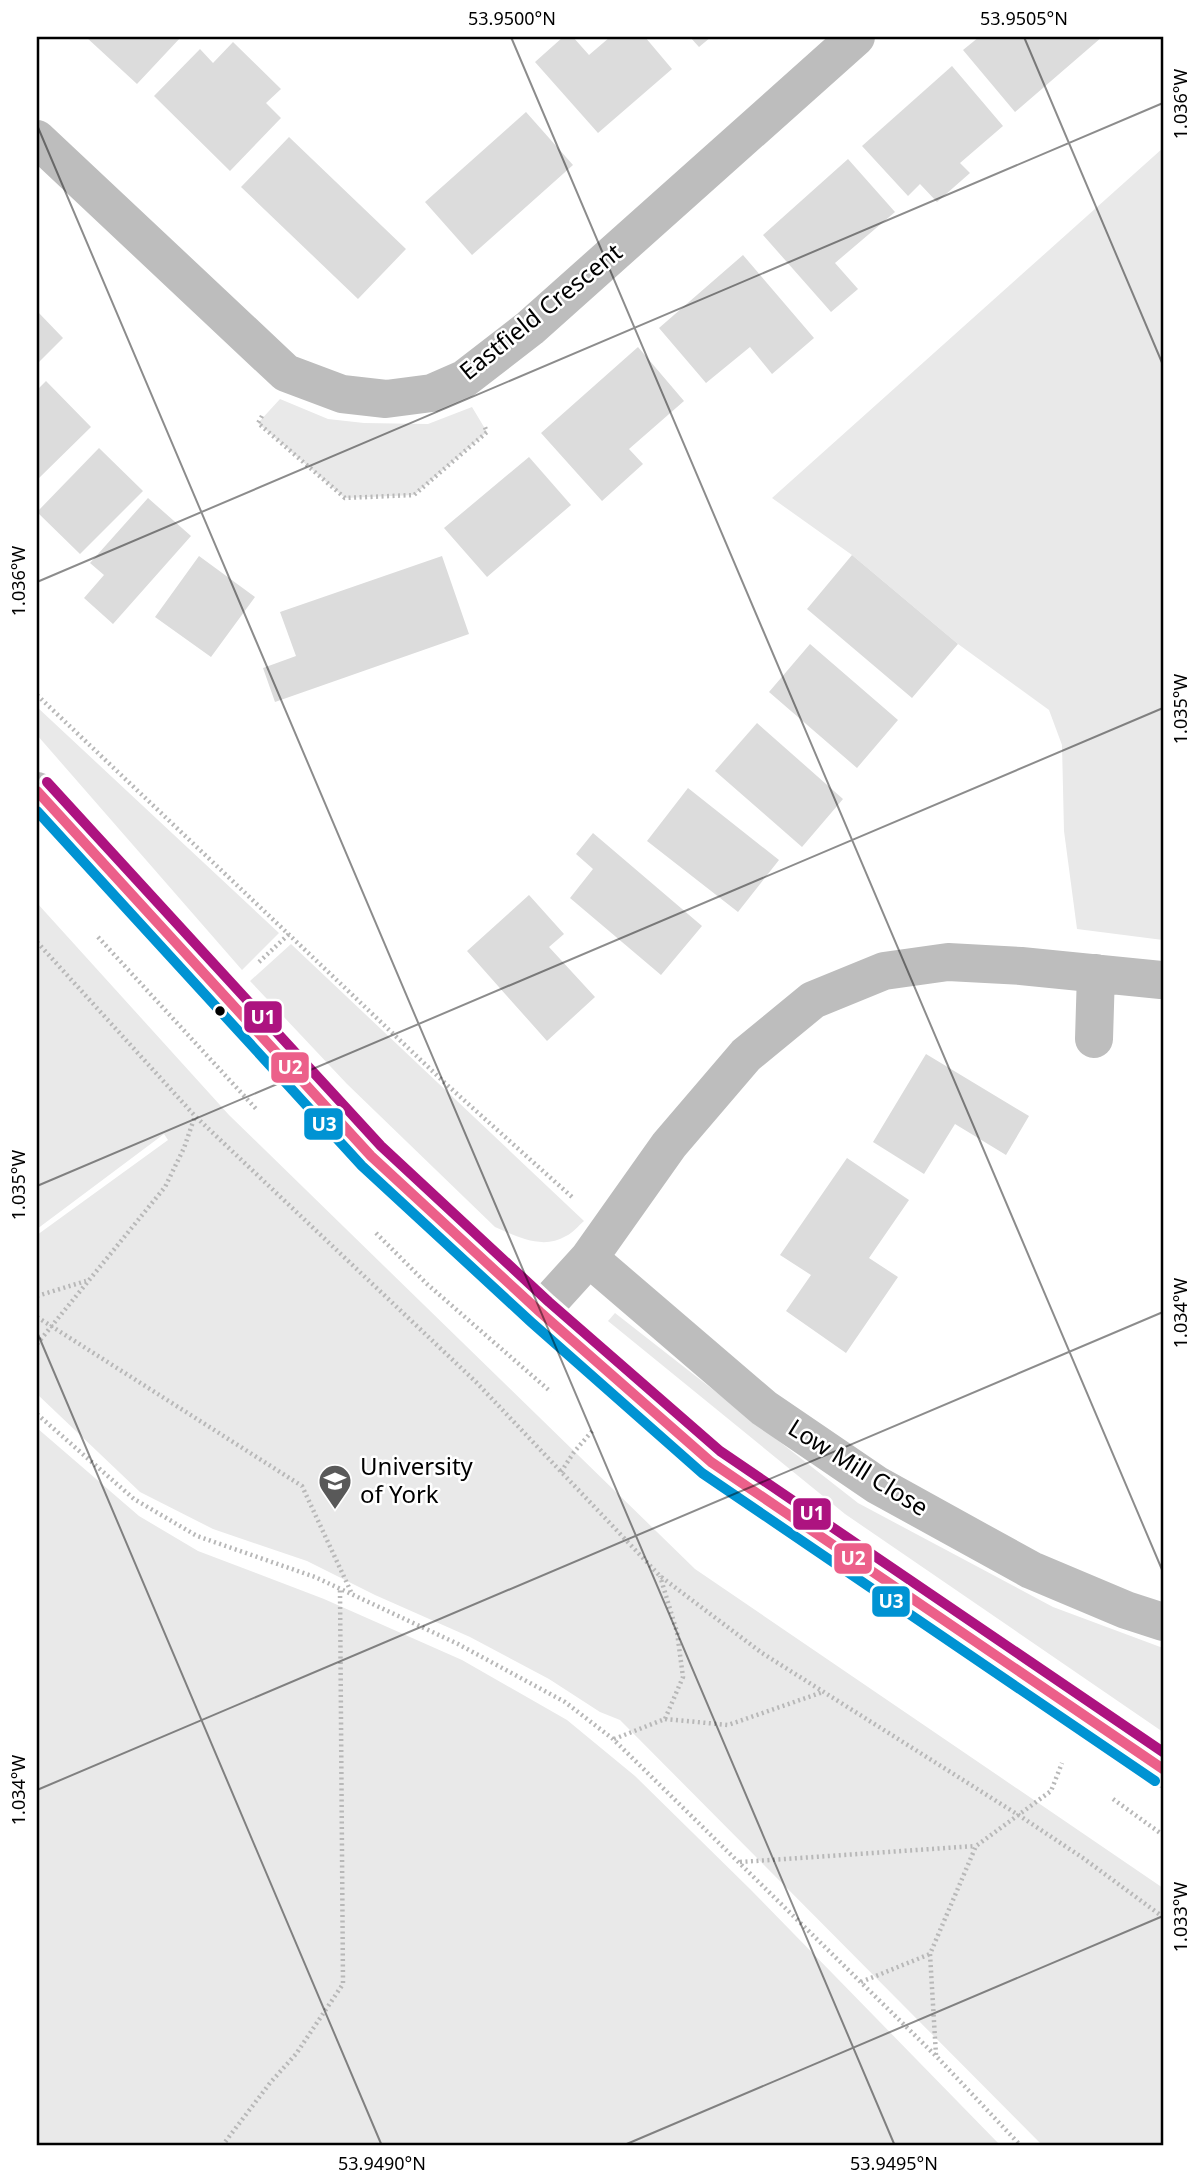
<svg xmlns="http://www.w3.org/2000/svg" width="1200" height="2183" viewBox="0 0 1200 2183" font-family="'Noto Sans',sans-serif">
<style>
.green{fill:#e9e9e9}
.building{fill:#dcdcdc}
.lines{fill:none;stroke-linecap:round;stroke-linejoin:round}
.path{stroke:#b8b8b8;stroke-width:4.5;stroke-dasharray:2 3.5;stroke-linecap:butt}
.minor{stroke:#bdbdbd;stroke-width:38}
.tertiary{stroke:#bdbdbd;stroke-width:38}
.bus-1-casing{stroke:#fff;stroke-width:16}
.bus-2-casing{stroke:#fff;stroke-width:16}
.bus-3-casing{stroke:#fff;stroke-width:16}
.bus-1{stroke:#ec608a;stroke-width:10}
.bus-2{stroke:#0093d3;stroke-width:10}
.bus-3{stroke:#ad1380;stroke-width:10}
.ticks{fill:none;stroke:#000;stroke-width:2;stroke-opacity:0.45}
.bus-dot{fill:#000;stroke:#fff;stroke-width:2.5}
.labels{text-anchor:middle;stroke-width:5;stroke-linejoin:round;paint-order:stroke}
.street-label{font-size:24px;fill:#000;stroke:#fff}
.poi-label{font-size:24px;fill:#000;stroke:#fff;text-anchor:start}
.line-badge{stroke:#fff;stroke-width:2.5}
.badge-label{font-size:19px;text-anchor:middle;font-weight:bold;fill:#fff}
.neatline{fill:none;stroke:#000;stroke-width:2.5}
.ticks-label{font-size:18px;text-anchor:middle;fill:#000}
</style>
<rect width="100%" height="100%" fill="#fff"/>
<path class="green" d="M1163,148v792l-86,-11 -13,-98 -2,-86 -13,-35 -91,-66 -106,-89 -80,-57z
M280,399l48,20 36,4 64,1 44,-17 15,25 -73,63 -69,3 -87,-75z
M37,707l242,226 -37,37 -205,-235z
M37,903l192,212 466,454 468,319v258h-120l-423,-426 -20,-8 -51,-33 -79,-42 -95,-42 -68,-34 -94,-32 -73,-37 -103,-98v-159l131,-95 -4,-6 -127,95z
M291,944l293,277c-6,5 -11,12 -18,15 -23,14 -49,1 -71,-9l-148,-143 -97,-103z
M615,1313l243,190 195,104 110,41v84l-318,-218 -237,-193z
M37,1428l102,88 59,35 126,48 138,61 105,60 68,56 115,113 251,257h-964z"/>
<path class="building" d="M86,37h95l-44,47z
M563,37h10l16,18 21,-18h35l27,32 -74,64 -63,-71z
M690,37h21l-12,10z
M979,37h123l-87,75 -52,-62z
M233,42l48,47 -15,14 15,15 -51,53 -76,-75 46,-47 13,14z
M952,66l51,60 -43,37 10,10 -33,29 -17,-18 -12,12 -46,-50z
M526,112l47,53 -101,90 -47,-53z
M289,137l117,112 -48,50 -117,-112z
M848,159l47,53 -60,51 23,26 -27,23 -68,-77z
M743,255l71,83 -42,36 -22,-27 -44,36 -47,-55z
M37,311l26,27 -26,26z
M638,347l46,54 -55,48 14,15 -41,37 -61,-68z
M46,381l45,46 -54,53v-90z
M99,448l44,43 -63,63 -43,-42z
M529,457l42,48 -84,72 -43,-49z
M148,498l43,38 -78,88 -29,-26 20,-23 -14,-12z
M852,555l106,89 -46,54 -105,-89z
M199,556l56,41 -44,60 -56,-40z
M442,556l27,78 -194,68 -12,-34 33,-12 -16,-44z
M810,644l88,76 -41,48 -88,-76z
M757,723l86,76 -41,48 -87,-76z
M688,788l91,72 -41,52 -91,-71z
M593,833l109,93 -41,49 -91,-77 23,-29 -17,-15z
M529,895l35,39 -15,13 46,50 -48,44 -80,-90z
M926,1054l103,62 -23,39 -51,-31 -31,50 -51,-32z
M847,1158l62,42 -40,58 29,19 -52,76 -60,-42 25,-36 -31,-20z"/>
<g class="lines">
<path class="path" d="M262,416l-4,7 87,75 69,-3 73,-63 -3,-7
M37,695l409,389 126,113
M98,937l160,174
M37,942l158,174 281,266 184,194 102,77 258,163 63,42 80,59
M259,962l30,-28
M376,1233l51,51 124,108
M37,1296l49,-15
M37,1317l265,169 50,108
M37,1344l128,-157 19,-39 11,-32
M37,1414l97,85 63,37 118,41 143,67 107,58 48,37 324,318 84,89
M561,1472l13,-20 20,-23
M665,1719l63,6 95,-33
M614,1739l51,-20 18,-42 -6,-45 -17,-56
M1113,1799l50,36
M740,1862l236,-16
M861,1982l69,-28
M936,2055l-6,-101 46,-108 75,-55 11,-28
M222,2146l48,-63 26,-29 47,-70 -3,-395"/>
<path class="minor" d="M37,139l249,234 56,21 44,5 46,-6 32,-14 66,-51 326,-291
M1094,1039l2,-66
M589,1258l175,150 113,77 154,85 95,40 37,12
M540,1312l49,-54 80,-113 77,-90 67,-55 71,-29 64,-9 73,4 140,14"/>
<path class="tertiary" d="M37,791l334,365 169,156 171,150 452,307"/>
<defs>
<path id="bus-1" d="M37,791l334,365 169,156 171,150 452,307"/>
<path id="bus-2" d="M37,811l325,355 169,156 171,151 453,308"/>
<path id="bus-3" d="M47,782l334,364 168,156 171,149 443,301"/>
</defs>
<use href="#bus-1" class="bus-1-casing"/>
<use href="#bus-2" class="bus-2-casing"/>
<use href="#bus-3" class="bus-3-casing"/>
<use href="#bus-1" class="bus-1"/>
<use href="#bus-2" class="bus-2"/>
<use href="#bus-3" class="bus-3"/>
</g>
<path class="ticks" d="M511,37l652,1535M1024,37l139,328M37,125l858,2021M37,582l1126,-479M37,1186l1126,-478M37,1332l345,814M37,1790l1126,-478M622,2146l541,-230"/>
<defs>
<symbol id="university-pin" viewBox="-11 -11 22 30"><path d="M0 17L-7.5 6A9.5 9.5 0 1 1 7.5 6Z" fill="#595959" stroke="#fff"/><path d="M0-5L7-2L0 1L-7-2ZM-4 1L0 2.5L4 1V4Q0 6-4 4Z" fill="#fff"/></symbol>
</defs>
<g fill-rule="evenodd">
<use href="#university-pin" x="316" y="1462" width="38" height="52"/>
</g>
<circle class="bus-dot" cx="220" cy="1011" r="6"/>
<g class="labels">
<g class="street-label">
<text transform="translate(541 312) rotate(-39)" y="8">Eastfield Crescent</text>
<text transform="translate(858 1468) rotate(32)" y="8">Low Mill Close</text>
</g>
<g class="poi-label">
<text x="360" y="1475">University<tspan x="360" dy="28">of York</tspan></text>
</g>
</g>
<g class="line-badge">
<rect x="243" y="1000" width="40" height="34" rx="7" fill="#ad1380"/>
<rect x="270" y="1051" width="40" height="33" rx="7" fill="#ec608a"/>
<rect x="303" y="1107" width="41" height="34" rx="7" fill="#0093d3"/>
<rect x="792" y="1497" width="40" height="34" rx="7" fill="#ad1380"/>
<rect x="833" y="1542" width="40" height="33" rx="7" fill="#ec608a"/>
<rect x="871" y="1585" width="40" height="33" rx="7" fill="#0093d3"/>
</g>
<g class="badge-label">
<text x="263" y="1024">U1</text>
<text x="290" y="1074">U2</text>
<text x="324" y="1131">U3</text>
<text x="812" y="1520">U1</text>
<text x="853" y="1565">U2</text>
<text x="891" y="1608">U3</text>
</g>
<rect width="1200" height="2183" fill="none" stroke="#ffffff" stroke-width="77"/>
<rect x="38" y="38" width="1124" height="2106" class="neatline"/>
<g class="ticks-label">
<text x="512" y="25">53.9500°N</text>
<text x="1024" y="25">53.9505°N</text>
<text transform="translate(1181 104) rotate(-90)" y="6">1.036°W</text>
<text transform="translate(19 581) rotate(-90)" y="6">1.036°W</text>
<text transform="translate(1181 709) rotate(-90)" y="6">1.035°W</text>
<text transform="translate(19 1185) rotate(-90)" y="6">1.035°W</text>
<text transform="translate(1181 1313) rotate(-90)" y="6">1.034°W</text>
<text transform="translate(19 1790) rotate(-90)" y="6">1.034°W</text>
<text transform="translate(1181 1917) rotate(-90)" y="6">1.033°W</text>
<text x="382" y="2170">53.9490°N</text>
<text x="894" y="2170">53.9495°N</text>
</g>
</svg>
